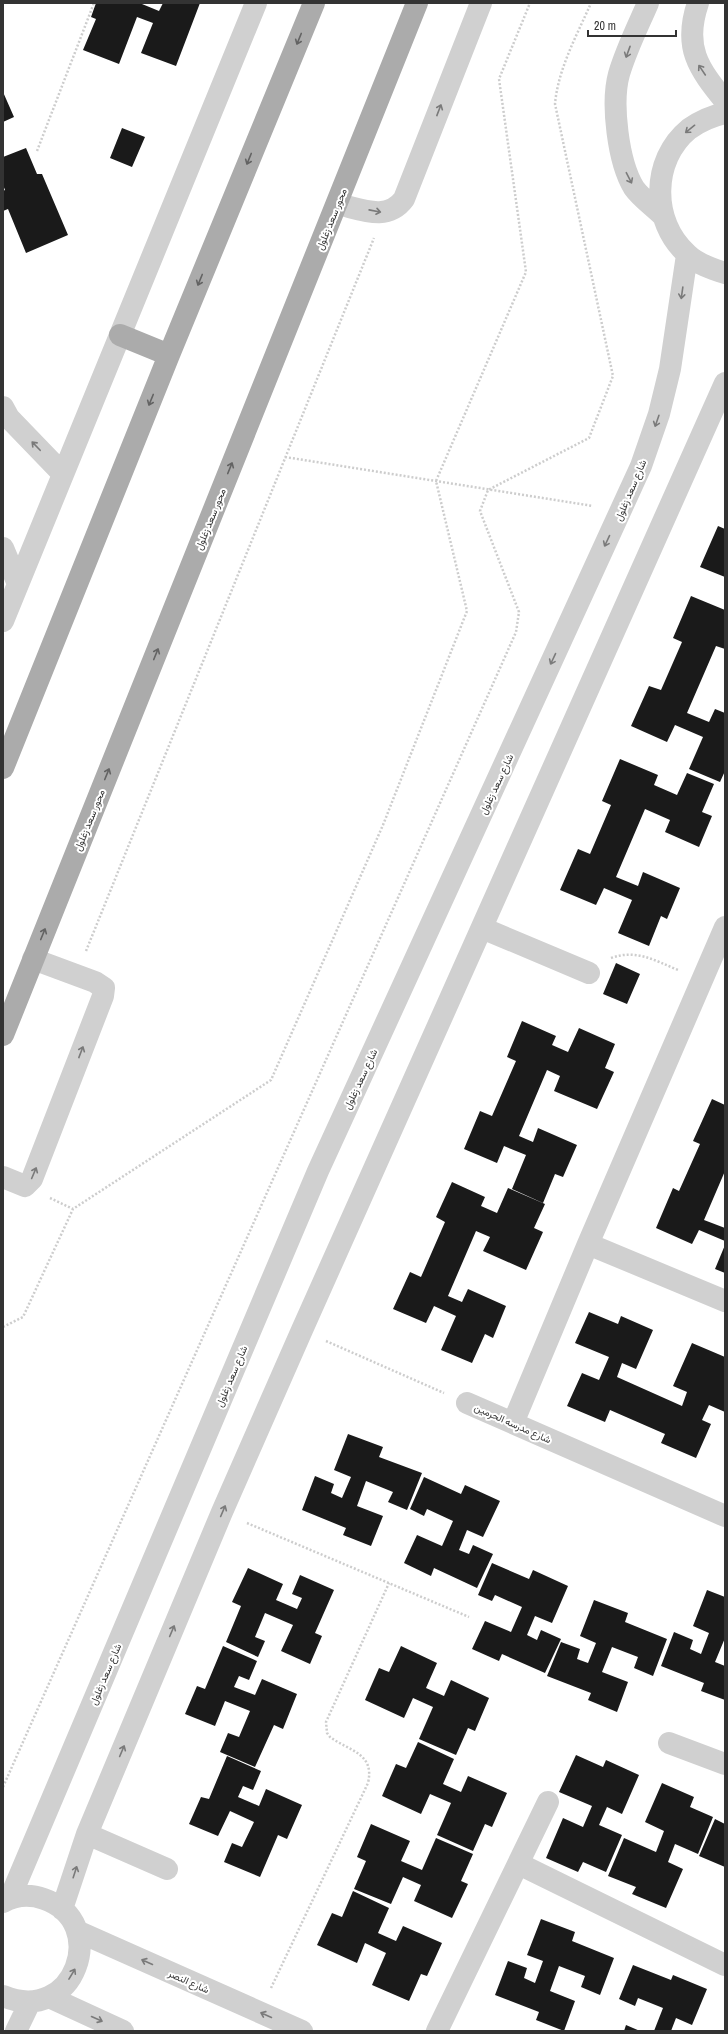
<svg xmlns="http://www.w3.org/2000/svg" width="728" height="2034" viewBox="0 0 728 2034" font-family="'Archivo Narrow',Vazirmatn,sans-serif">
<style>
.building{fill:#1a1a1a}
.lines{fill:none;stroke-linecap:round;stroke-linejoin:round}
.path{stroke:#cdcdcd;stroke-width:2.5;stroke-dasharray:2 2;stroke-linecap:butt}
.minor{stroke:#d0d0d0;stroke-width:22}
.major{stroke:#ababab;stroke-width:22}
.oneway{stroke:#636363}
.oneway2{stroke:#7a7a7a}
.labels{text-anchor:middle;stroke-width:4;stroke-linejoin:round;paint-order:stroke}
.street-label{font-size:10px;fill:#333;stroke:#fff}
</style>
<rect width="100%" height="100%" fill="#fff"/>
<path class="building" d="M96,3h46v1l17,7 4,-8h37l-24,63 -35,-13 12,-30 -16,-6 -18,47 -36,-14 13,-31 -5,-2z
M3,92l11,25 -11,5z
M122,128l23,9 -13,30 -22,-9z
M26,148l11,26h5l26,61 -42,18 -18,-44 -5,2v-20l2,-1 -2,-5v-28z
M718,526l7,3v48l-25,-10z
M691,596l34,14v39l-9,-3 -29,67 22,9 6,-13 10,4v58l-5,11 -31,-13 14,-32 -28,-12 -8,17 -36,-16 18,-40 12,4 21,-48 -9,-4z
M620,759l38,16 -4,10 23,10 10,-22 27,11 -12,28 10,4 -13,31 -34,-15 5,-12 -25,-11 -29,68 22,9 5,-14 37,16 -13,31 -6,-3 -12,30 -31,-13 14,-33 -28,-12 -8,17 -36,-15 18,-41 12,5 21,-49 -9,-4z
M616,963l24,11 -13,30 -24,-10z
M522,1021l34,15 -4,9 16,7 11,-24 36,16 -10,24 9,4 -17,37 -43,-18 6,-15 -13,-6 -28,66 14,6 5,-14 39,17 -14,32 -8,-3 -12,29 -31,-14 14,-34 -22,-9 -7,17 -33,-14 16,-38 12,5 24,-55 -9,-4z
M712,1099l13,6v66l-21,49 21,8v13l-26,-11 -7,14 -36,-16 17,-40 6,3 21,-47 -7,-3z
M452,1182l33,15 -4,9 16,7 11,-25 37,16 -11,24 9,4 -17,38 -43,-19 7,-14 -14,-6 -28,65 14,6 6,-13 38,17 -13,32 -8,-4 -13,29 -31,-13 15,-34 -22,-10 -8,17 -33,-14 17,-37 11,5 24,-55 -9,-5z
M725,1245v28l-10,-4z
M589,1312l29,12 3,-8 32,14 -17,39 -14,-6 -5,14 65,29 5,-14 -14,-6 19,-43 33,14v55l-16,-7 -7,15 9,4 -15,34 -35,-15 4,-9 -55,-24 -5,12 -38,-16 15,-33 17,7 10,-23 -34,-14z
M348,1434l35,13 -4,10 43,16 -15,37 -19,-8 5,-10 -27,-11 -9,25 26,10 -12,30 -28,-11 3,-7 -44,-18 13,-34 19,8 -3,9 11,5 9,-21 -17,-7z
M424,1477l37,17 4,-9 35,16 -17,36 -16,-7 -8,20 10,4 4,-9 20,9 -16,34 -43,-20 -3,8 -27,-13 13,-28 25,11 11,-25 -26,-12 -3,7 -14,-7z
M492,1563l37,16 4,-9 35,16 -16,37 -17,-7 -8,19 10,5 4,-10 20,9 -16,34 -43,-19 -3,7 -27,-12 13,-28 26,11 11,-25 -27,-12 -3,6 -14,-6z
M248,1568l35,16 -7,16 21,9 5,-11 -10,-4 8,-19 34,15 -19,43 7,3 -12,28 -29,-13 12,-26 -28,-12 -10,24 10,4 -7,16 -32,-15 15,-36 -9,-4z
M707,1590l18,7v41l-10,24 10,4v34l-24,-9 3,-8 -43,-17 13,-34 19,8 -3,9 11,5 8,-21 -16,-7z
M594,1600l34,13 -3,9 42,17 -14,37 -19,-8 4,-11 -26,-10 -10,25 26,10 -11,30 -29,-12 3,-7 -44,-17 14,-34 19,7 -3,10 11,4 8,-20 -16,-7z
M223,1646l34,15 -8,19 -10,-4 -5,11 21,8 7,-16 35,15 -14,35 -9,-4 -19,42 -35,-15 8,-19 11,4 11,-26 -25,-10 -10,25 -30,-12 12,-28 8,3z
M401,1646l36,17 -11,25 18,8 7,-16 38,18 -14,33 -7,-3 -12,27 -37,-16 14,-32 -20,-9 -9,20 -39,-18 14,-32 10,4z
M418,1742l36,17 -11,25 18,8 7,-16 39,17 -15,34 -7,-3 -12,27 -36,-16 14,-32 -21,-9 -9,20 -39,-18 14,-32 10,4z
M576,1755l27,12 3,-7 33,15 -17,39 -15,-7 -8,18 23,10 -16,37 -23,-10 -5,10 -32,-14 17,-40 20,9 9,-21 -33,-14z
M227,1756l34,15 -8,19 -10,-4 -5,11 21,9 7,-17 36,16 -15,34 -9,-4 -18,42 -36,-15 8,-19 10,4 12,-25 -24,-11 -12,25 -29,-12 12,-27 8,2z
M662,1783l32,14 -4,10 23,10 -15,37 -23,-10 -7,18 15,7 -17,39 -34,-14 4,-7 -28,-11 16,-38 32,14 8,-21 -19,-9z
M715,1819l10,5v43l-26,-11z
M371,1824l39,17 -9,20 21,9 14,-32 37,16 -12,27 7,3 -16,34 -38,-17 7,-16 -18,-8 -12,27 -37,-15 12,-28 -9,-4z
M353,1891l36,17 -11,25 18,8 7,-15 39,17 -15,33 -6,-2 -12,27 -37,-16 14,-32 -21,-10 -8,20 -40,-18 15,-32 10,4z
M541,1919l34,13 -3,9 42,17 -14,37 -19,-8 4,-11 -26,-10 -9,25 25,10 -11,30 -28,-11 3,-8 -44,-17 13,-34 19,7 -3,10 11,5 8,-22 -16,-6z
M633,1965l38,15 2,-5 34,14 -15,36 -16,-7 -5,13h-17l9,-23 -25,-10 -3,8 -16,-7z
M626,2025l14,6h-16z"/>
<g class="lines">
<path class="path" d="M37,151l57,-148
M285,457l308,49
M86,951l288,-713
M611,958c25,-9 43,2 67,12
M50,1198l23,11
M3,1327l20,-10 50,-108 198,-129 112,-255 84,-214 -31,-130 90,-209 -27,-193 31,-76
M326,1341l118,52
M247,1523l222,94
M3,1787l513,-1155 3,-20 -39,-101 8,-21 101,-52 24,-62 -58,-272c3,-35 22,-69 36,-101
M271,1988l97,-205c7,-30 -19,-32 -38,-46l-3,-4 -1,-11 63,-139"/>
<path class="minor" d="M648,3c-10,23 -22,47 -29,71 -8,29 -1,88 15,114 7,10 20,19 29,28
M698,3c-15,44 0,65 27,98
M725,113c-13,3 -25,8 -36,16 -38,31 -38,93 -2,125 10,10 25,15 38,19
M337,204c24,5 50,18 67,-5l77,-196
M3,407l6,11 54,56
M3,548l15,36
M3,621l253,-618
M482,928l107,45
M3,1177l22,9 7,-7 71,-183 1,-8 -9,-6 -62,-23
M588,1244l137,57
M467,1403l258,113
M513,1423l75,-179 137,-317
M669,1743l56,21
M87,1834l80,35
M519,1864l206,101
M10,1898l308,-727 323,-705 18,-52 11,-45 17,-114
M3,1902c13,-7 27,-8 41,-3 67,23 31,127 -41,97
M62,1909l25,-75 135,-322 80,-182 423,-947
M77,1931l225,100
M49,1997l74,34
M16,2031l14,-29
M437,2031l111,-229"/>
<path class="major" d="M120,335l49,20
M3,768l166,-413 145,-352
M3,1035l414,-1032"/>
</g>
<defs><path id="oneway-shaft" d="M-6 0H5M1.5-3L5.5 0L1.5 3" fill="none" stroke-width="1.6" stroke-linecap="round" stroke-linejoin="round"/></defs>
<g class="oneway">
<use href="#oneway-shaft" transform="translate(299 39) rotate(112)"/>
<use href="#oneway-shaft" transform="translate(249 159) rotate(112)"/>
<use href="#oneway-shaft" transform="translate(200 280) rotate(112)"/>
<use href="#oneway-shaft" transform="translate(151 400) rotate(112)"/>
<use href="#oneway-shaft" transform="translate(230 468) rotate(-68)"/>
<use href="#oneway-shaft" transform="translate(156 654) rotate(-68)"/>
<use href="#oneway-shaft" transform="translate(107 774) rotate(-68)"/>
<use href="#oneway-shaft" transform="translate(43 934) rotate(-68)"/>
</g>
<g class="oneway2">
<use href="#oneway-shaft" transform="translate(628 52) rotate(110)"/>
<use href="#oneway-shaft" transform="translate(702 70) rotate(-124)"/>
<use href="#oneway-shaft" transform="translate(439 110) rotate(-69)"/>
<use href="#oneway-shaft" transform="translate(690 129) rotate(141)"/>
<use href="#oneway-shaft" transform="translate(629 178) rotate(63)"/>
<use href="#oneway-shaft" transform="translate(375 211) rotate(11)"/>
<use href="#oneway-shaft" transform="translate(682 293) rotate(98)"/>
<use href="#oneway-shaft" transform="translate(657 421) rotate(109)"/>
<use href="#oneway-shaft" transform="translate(36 446) rotate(-134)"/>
<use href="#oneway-shaft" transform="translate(607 541) rotate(115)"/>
<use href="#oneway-shaft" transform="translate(553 659) rotate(115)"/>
<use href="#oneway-shaft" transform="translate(81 1052) rotate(-69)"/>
<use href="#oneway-shaft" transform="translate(34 1173) rotate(-67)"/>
<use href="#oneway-shaft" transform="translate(223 1511) rotate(-67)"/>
<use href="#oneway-shaft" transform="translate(172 1631) rotate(-67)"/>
<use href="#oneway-shaft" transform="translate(122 1751) rotate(-67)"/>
<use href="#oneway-shaft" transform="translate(75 1872) rotate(-72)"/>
<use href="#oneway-shaft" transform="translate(147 1962) rotate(-156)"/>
<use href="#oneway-shaft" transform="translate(72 1974) rotate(-59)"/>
<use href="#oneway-shaft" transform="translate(266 2015) rotate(-156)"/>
<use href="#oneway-shaft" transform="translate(97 2019) rotate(24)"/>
</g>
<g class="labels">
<g class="street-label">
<text transform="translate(331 219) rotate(-68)" y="4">محور سعد زغلول</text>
<text transform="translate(630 490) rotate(-67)" y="4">شارع سعد زغلول</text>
<text transform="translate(210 519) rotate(-68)" y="4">محور سعد زغلول</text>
<text transform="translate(496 784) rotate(-65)" y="4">شارع سعد زغلول</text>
<text transform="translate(89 820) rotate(-68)" y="4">محور سعد زغلول</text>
<text transform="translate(360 1079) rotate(-65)" y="4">شارع سعد زغلول</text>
<text transform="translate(231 1376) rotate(-67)" y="4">شارع سعد زغلول</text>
<text transform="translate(513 1423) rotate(24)" y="4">شارع مدرسه الحرمين</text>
<text transform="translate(105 1674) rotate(-67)" y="4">شارع سعد زغلول</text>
<text transform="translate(189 1981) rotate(24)" y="4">شارع النصر</text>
</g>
</g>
<rect width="728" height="2034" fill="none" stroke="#333333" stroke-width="8"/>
<path d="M588 30v6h88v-6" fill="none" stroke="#333333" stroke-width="2"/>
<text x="594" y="30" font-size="12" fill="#333333" stroke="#ffffff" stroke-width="3" paint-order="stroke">20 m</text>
</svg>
